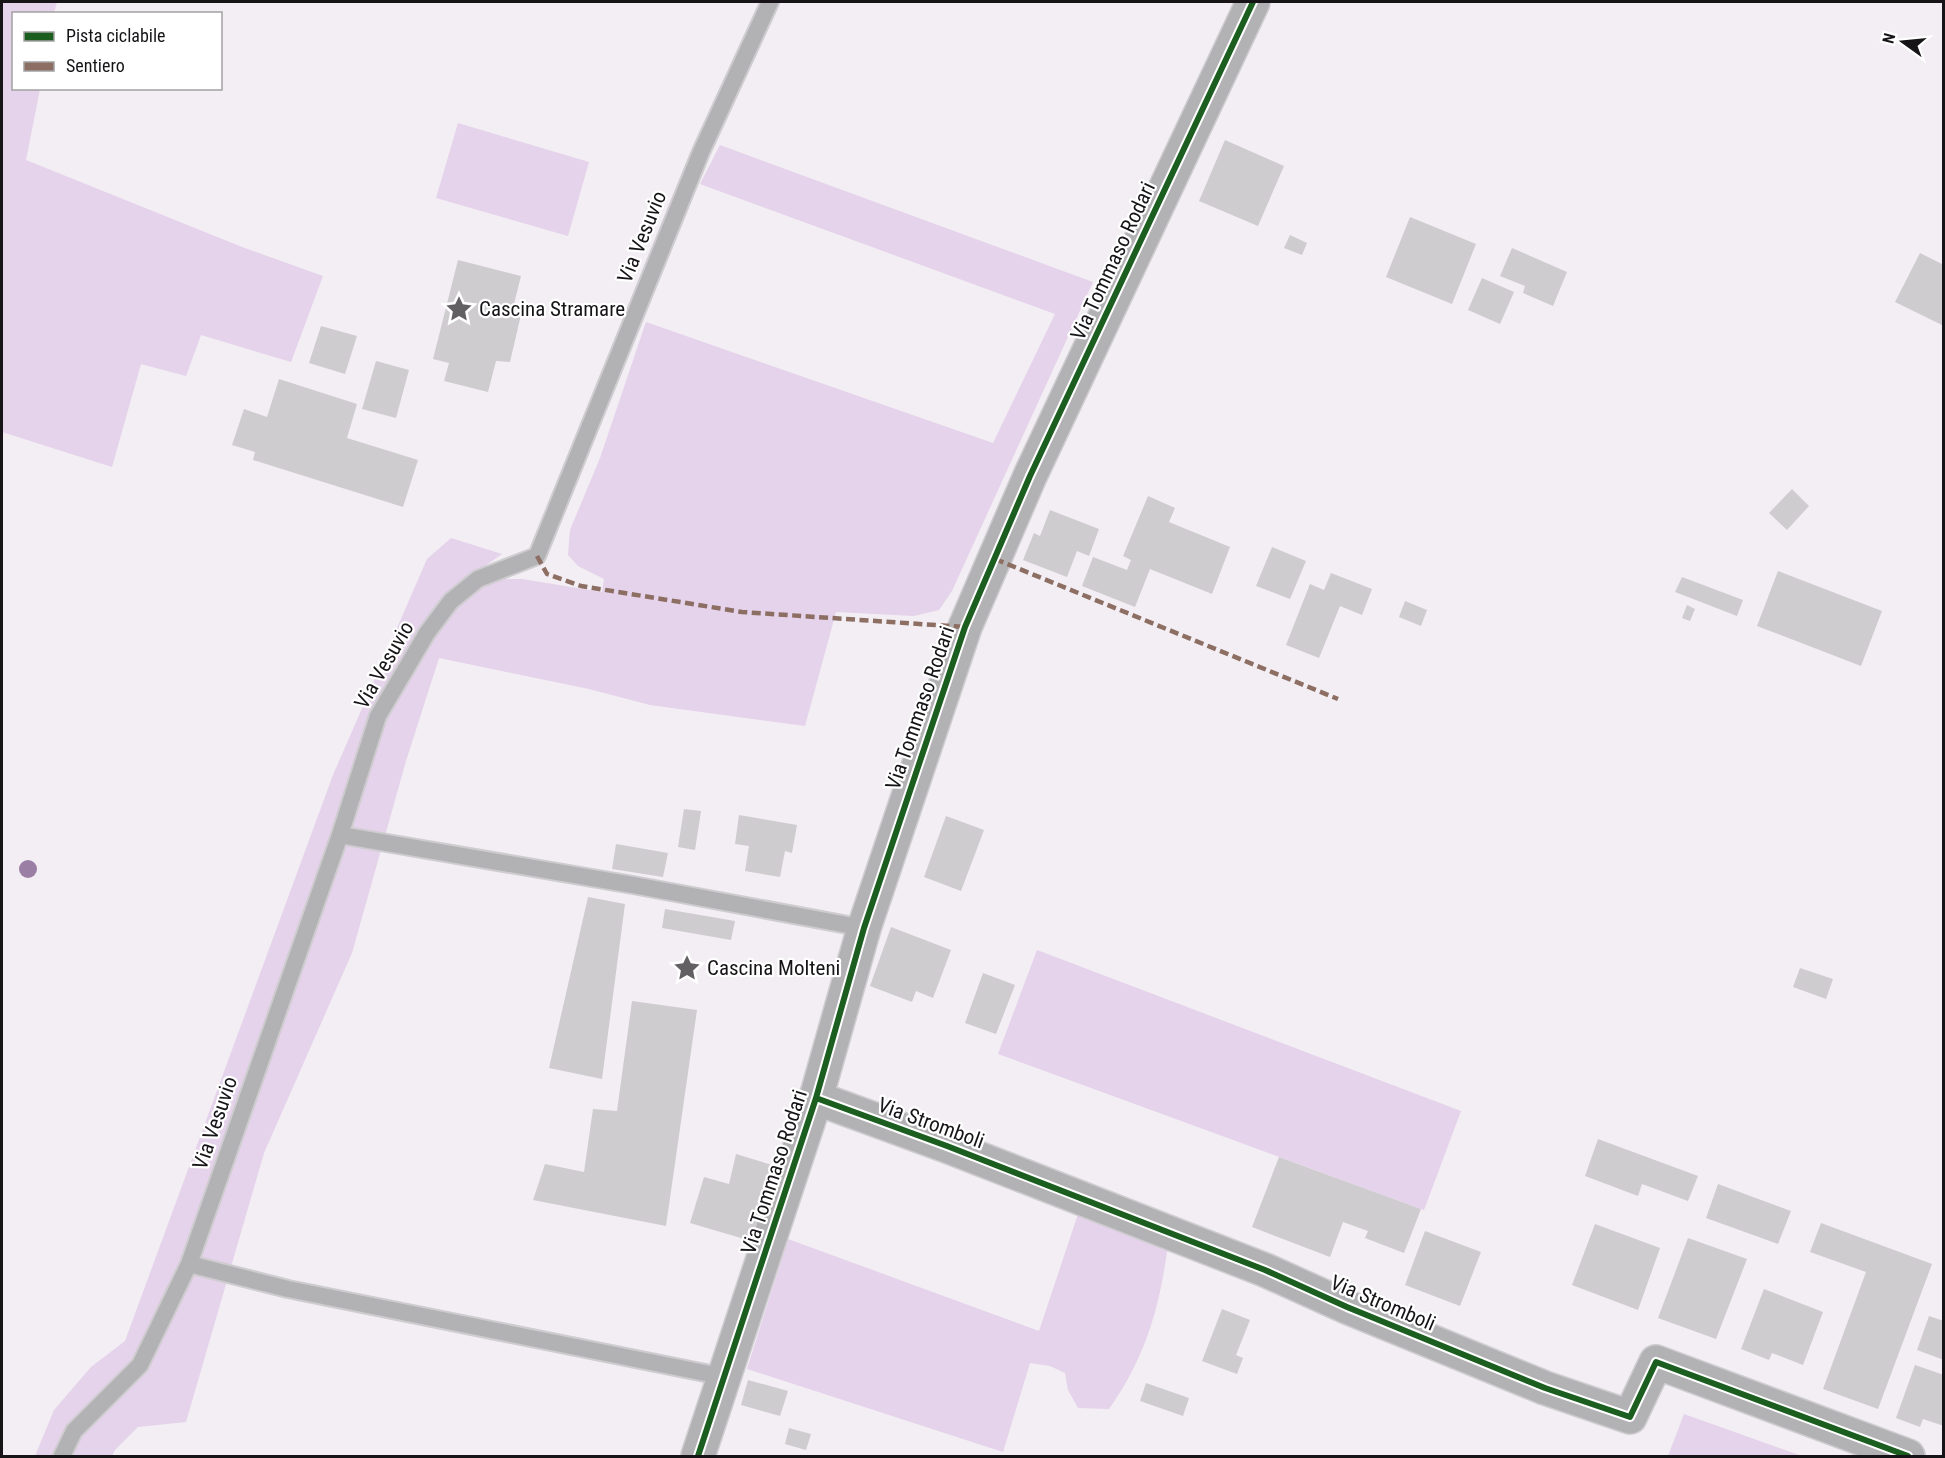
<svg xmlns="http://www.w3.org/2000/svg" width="1945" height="1458" viewBox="0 0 1945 1458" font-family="'Roboto Condensed',sans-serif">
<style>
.green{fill:#e5d2eb}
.building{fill:#cfccd0}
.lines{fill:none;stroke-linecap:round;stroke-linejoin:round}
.service-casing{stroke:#cecccf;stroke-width:20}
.minor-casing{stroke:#cecccf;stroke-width:36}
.service{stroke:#b2b1b3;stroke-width:16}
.minor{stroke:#b2b1b3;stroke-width:33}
.quiet{stroke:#8d6e63;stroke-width:4.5;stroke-dasharray:9 4.5;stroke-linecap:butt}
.cycleway-casing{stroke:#fff;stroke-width:10}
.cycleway{stroke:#1b5e20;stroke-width:6}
.tree{fill:#9b7ea4}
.labels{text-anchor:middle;stroke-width:4.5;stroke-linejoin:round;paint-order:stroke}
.street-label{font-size:21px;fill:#161417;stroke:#fff}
.poi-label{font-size:21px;fill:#161417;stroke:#fff;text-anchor:start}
</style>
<rect width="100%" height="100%" fill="#f2eef3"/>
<path class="green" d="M2,2h55l-3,11 -40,1v74l26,1 -14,71 216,87 81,29 -32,86 -90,-27 -15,41 -45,-12 -29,103 -110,-35z
M458,123l131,39 -21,74 -132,-38z
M720,145l373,137 -141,309 -13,19 -25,6 -78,-4 -31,114 -155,-21 -61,-16 -150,-31 -33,103 -54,192 -88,200 -78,269 -48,5 -23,23 -3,6h-77l19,-46 37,-43 34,-26 208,-566 94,-216 24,-21 51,16 -37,26 5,13 31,-14h21l80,13 2,-13 -26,-13 -10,-11 2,-25 30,-72 46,-136 347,121 62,-129 -355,-130z
M1037,950l424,161 -37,99 -426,-156z
M1080,1208l88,36c-8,62 -22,113 -59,165l-31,-1 -10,-18 -3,-17 -15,-7 -20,-3 -27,89 -256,-83 41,-130 251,92z
M1684,1414l118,42h-134z"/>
<path class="building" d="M1225,140l59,26 -26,60 -59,-25z
M1410,217l66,27 -24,60 -66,-27z
M1290,235l17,8 -5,12 -18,-7z
M1512,248l55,24 -14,34 -30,-13 2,-7 -25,-10z
M1920,253l24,12v61l-49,-24z
M458,260l63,16 -7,28 9,2 -13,56 -14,-1 -8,31 -44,-11 5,-18 -16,-4z
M1482,278l32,14 -14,32 -32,-14z
M321,326l36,10 -12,38 -36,-11z
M376,361l33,9 -13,48 -34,-9z
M279,379l78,25 -10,34 71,22 -15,47 -150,-47 2,-8 -23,-7 12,-36 23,8z
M1792,489l17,17 -22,24 -18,-17z
M1148,496l27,12 -6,14 61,25 -18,47 -62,-25 -15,38 -53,-21 11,-29 34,13 4,-10 -8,-4z
M1050,510l49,19 -10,27 -12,-5 -10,26 -44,-17 11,-27 6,3z
M1272,547l34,14 -16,38 -34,-13z
M1778,571l104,40 -21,55 -104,-40z
M1331,573l41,16 -10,26 -22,-9 -21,52 -33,-13 24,-61 14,6z
M1682,577l61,23 -6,16 -62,-24z
M1405,601l22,9 -6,16 -22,-9z
M1687,605l8,4 -5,12 -8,-3z
M684,809l17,2 -6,39 -17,-3z
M739,815l58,10 -5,28 -7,-2 -5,26 -35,-6 4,-25 -14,-2z
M946,816l38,14 -23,61 -37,-14z
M616,844l52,9 -5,24 -51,-8z
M588,897l37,7 -23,175 -53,-11z
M665,909l70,12 -4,19 -69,-12z
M891,927l60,23 -18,48 -17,-7 -4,11 -42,-16z
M1800,968l33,11 -7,20 -33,-12z
M983,973l32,12 -19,49 -31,-11z
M632,1001l65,9 -31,216 -133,-26 12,-36 39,8 9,-63 24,2z
M1598,1139l100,37 -10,25 -46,-17 -4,12 -53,-20z
M736,1154l39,12 -24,75 -61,-18 14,-46 25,7z
M1279,1157l142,52 -17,44 -39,-15 3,-7 -25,-9 -13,35 -78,-30z
M1718,1184l73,27 -13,33 -72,-26z
M1821,1223l111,41 -54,145 -55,-20 43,-117 -56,-20z
M1595,1224l65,24 -22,62 -66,-25z
M1425,1231l56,21 -21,54 -55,-21z
M1688,1238l59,21 -31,80 -58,-21z
M1764,1289l59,23 -20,53 -31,-12 -3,7 -28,-11z
M1222,1309l28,11 -14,35 7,3 -6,16 -35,-13z
M1929,1316l15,5v39l-27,-10z
M1915,1365l29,10v51l-21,-7 -3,8 -24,-9z
M748,1380l40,11 -8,25 -39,-11z
M1146,1383l43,15 -6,18 -43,-15z
M789,1428l22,6 -5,16 -21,-6z"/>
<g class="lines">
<defs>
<path id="service" d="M340,835l293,50 231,43
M189,1264l99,25 437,88
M62,1456l12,-25 66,-66 49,-101 151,-429 38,-119 49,-83 24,-32 27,-22 59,-23 164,-404 69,-150"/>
<path id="minor" d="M816,1098l131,48 318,124 82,37 198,81 85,29 26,-55 252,94
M698,1456l118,-358 48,-170 101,-301 65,-151 223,-474"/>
</defs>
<use href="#service" class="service-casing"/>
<use href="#minor" class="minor-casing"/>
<use href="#service" class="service"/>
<use href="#minor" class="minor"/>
<path class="quiet" d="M537,556l10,18 34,12 161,26 223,15
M995,559l343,140"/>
<defs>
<path id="cycleway" d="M816,1098l131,48 318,124 82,37 198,81 85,29 26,-55 252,94
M698,1456l118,-358 48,-170 101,-301 65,-151 223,-474"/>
</defs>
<use href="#cycleway" class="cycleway-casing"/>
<use href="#cycleway" class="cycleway"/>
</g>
<circle class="tree" cx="28" cy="869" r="9"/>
<defs>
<symbol id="sight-bare" viewBox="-9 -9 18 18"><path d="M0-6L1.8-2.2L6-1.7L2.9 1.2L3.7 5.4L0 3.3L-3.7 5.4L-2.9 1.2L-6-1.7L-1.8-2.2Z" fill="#636064" stroke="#fff" stroke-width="2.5" paint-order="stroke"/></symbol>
</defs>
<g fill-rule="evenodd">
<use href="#sight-bare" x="440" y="290" width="38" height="38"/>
<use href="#sight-bare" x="668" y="949" width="38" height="38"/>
</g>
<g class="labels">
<g class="street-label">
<text transform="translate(642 237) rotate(-68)" y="7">Via Vesuvio</text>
<text transform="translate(1113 261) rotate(-65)" y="7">Via Tommaso Rodari</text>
<text transform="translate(384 665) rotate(-60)" y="7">Via Vesuvio</text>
<text transform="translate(920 708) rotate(-71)" y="7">Via Tommaso Rodari</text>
<text transform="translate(215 1123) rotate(-71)" y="7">Via Vesuvio</text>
<text transform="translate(931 1123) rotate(20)" y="7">Via Stromboli</text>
<text transform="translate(774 1172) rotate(-72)" y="7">Via Tommaso Rodari</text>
<text transform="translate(1383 1303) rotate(23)" y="7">Via Stromboli</text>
</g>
<g class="poi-label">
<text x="479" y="316">Cascina Stramare</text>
<text x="707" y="975">Cascina Molteni</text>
</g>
</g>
<rect width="1945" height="1458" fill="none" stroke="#161417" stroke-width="6"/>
<rect x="12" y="12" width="210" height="78" fill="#ffffff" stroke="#a2a1a2" stroke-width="1.5"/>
<rect x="24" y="32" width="30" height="9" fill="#1b5e20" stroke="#a2a1a2" stroke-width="1.5"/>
<text x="66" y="42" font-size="18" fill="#161417">Pista ciclabile</text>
<rect x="24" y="62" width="30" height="9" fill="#8d6e63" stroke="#a2a1a2" stroke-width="1.5"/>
<text x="66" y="72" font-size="18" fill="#161417">Sentiero</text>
<g transform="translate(1903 42) rotate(285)" stroke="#ffffff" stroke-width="4.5" paint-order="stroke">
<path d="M0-4.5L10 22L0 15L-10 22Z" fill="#161417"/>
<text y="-9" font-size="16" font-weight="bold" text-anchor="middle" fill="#161417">N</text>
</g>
</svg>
